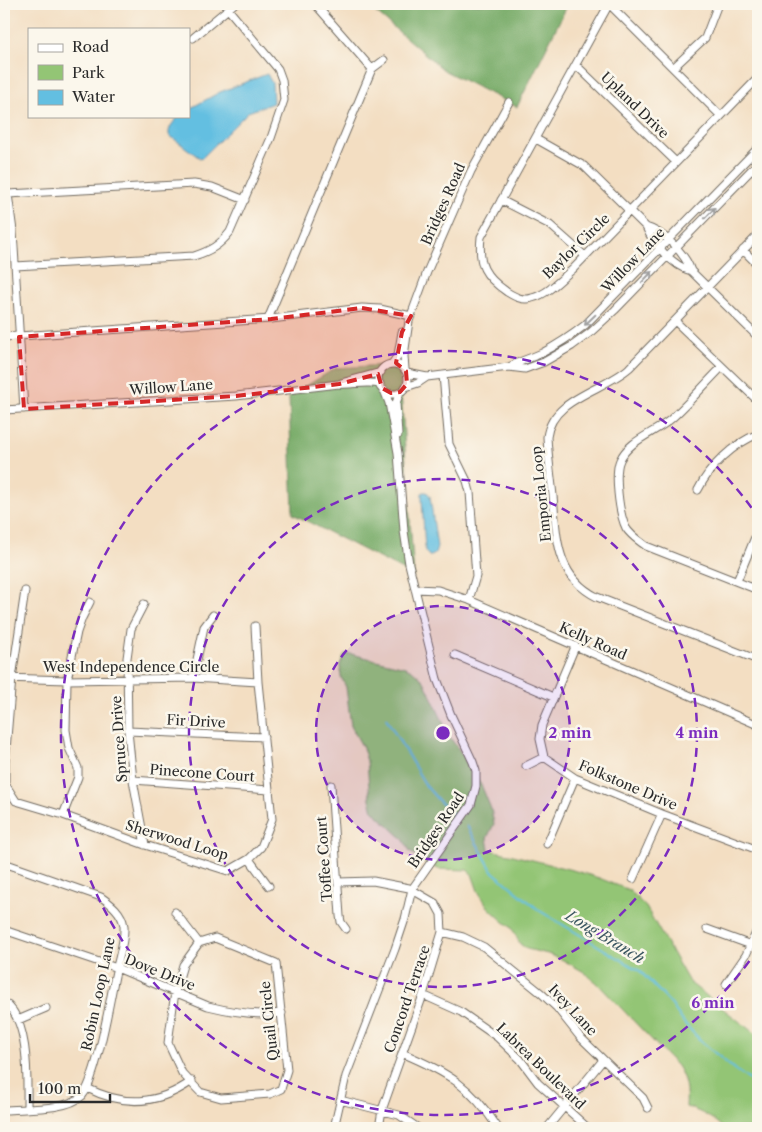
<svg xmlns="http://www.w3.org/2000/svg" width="762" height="1132" viewBox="0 0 762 1132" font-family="'Libre Caslon Text',serif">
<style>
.green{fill:#93c575;stroke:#5f7850}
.forest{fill:#76aa66;stroke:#506a48}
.water{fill:#63bfe1;stroke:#477586}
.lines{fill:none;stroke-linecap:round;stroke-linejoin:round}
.stream{stroke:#63bfe1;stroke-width:2}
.minor-casing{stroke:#716a60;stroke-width:9}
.minor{stroke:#fff;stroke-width:7}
.oneway{stroke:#a0a0a0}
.marked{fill:#d62828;fill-opacity:0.2;stroke:#d62828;stroke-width:4;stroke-dasharray:10 6;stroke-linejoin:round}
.ring{fill:none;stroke:#7b2cbf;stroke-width:2.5;stroke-dasharray:9 6}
.labels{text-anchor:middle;stroke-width:5;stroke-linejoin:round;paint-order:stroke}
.street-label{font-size:14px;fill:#2b2b2b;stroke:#fbf7ec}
.water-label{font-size:15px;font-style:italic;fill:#3c5762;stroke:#fbf7ec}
.centre{fill:#7b2cbf;stroke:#fbf7ec;stroke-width:2.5}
.ring-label{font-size:15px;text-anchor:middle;font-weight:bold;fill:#7b2cbf;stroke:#fbf7ec;stroke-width:5;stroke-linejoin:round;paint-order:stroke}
</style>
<rect width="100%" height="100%" fill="#fbf7ec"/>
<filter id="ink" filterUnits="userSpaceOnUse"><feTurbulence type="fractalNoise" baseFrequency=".02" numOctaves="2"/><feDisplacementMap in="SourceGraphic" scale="10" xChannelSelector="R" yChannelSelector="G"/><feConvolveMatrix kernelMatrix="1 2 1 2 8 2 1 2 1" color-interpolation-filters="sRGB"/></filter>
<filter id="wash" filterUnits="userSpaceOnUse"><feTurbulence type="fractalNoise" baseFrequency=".0096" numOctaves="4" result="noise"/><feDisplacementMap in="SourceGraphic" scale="20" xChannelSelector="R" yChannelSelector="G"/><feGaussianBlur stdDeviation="1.12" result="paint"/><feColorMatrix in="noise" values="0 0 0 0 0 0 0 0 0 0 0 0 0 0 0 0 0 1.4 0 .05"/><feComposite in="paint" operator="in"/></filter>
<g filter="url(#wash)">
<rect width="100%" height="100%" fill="#f3dec2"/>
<path class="green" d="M345,654h6l54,13 7,3 12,11 27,58 17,23 14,25 9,22 3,15 -7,14 2,12 20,4 67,17 23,7 30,12 17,17 43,75 69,54v92h-35c-10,-10 -23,-17 -37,-21 1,-16 0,-28 -9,-41l-81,-84 -12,-10 -21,-12 -15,-6 -21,-5 -7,-5 -8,-16 -9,-7 -15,-14 -10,-16 -6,-17 -5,-4 -29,-1 -16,-8 -12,-10 -7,-12 -30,-28 -3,-12 -3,-38 -4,-13 -12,-22 -5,-39 -5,-10 -1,-12z"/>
<path class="forest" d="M366,4h202l-51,103 -72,-36z
M399,364l15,212 -121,-62 -4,-118 47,-28z"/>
<path class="water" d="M267,74l5,9 1,20 -25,9 -47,47 -32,-24c-1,-8 5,-13 10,-19h10v-7l31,-17z
M424,492h3l3,4 7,51 -2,7 -4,2h-2l-4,-5 -3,-52v-6z"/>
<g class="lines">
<path class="stream" d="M386,718l40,68 13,15 14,13
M467,826l26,46 47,39 100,60 31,33 13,19 18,19 32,27 24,17"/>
</g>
</g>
<g filter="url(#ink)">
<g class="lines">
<defs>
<path id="minor" d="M315,4l57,65
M609,4l-128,233c-3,28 3,39 26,55 8,5 16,9 25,6 16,-4 28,-18 41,-29l185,-191
M609,4l112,112
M193,38l41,-34
M576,65l100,97
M673,68l32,-30 13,-34
M536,139l48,27 62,61c7,17 27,39 45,44
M8,194l5,37 11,178
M4,196l4,-2 186,-10 18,3 33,13
M501,200l49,25 35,31
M646,227c18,5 39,26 45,44l67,66
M758,235l-129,133c-26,23 -77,30 -82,69 1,20 4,39 6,59 4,40 2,80 44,101l161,63
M743,250l15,15
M15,266l179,-10c16,-5 26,-11 36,-24l41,-94 13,-38 -2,-20 -4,-11 -50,-60
M268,319l104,-250 12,-9
M675,321l83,80
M4,337l267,-18 91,-11 18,1 31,7
M392,364l6,-9 4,-23
M378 379a15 15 0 1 1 30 0a15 15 0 1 1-30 0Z
M509,367c11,-6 22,-9 33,-14 15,-8 29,-17 43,-28l173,-177
M722,367c-17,17 -33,36 -51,52 -16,14 -42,21 -51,41 -6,13 -1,54 6,68 5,8 12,12 20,18l112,44
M405,369l-1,-13 5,-35 18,-49 44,-101 38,-69
M407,373l20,4 82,-10 16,2 19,-7 28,-16 19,-14 24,-22 143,-147
M443,375l6,69 18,37 3,11 6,84 -7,24
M341,383l40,-11
M406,387l12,-4 9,-6
M4,410l232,-14 103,-12c14,1 27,-3 41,0
M398,435l-2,-32 4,-11
M698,490c12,-24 35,-46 60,-56
M737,581l21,-51
M415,589l23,1 31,10 289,125
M25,591l-13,87 -7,84v22l11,17 47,14 82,30 83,26 21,-12 12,-12 11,-28 -14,-137 -3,-56
M144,604l-13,25 -4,29 1,73 5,49 12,65
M575,647l-33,78 -2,14 4,18 31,21 87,36 96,36
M455,655l98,42
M4,678l63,2 126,-2 65,4
M193,678l11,-51 9,-12
M128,731l136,6
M526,766l18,-9
M133,780l136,10
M331,785l9,131 1,6 5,7
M63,815l15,-38v-9l-9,-20 -3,-18 1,-50 10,-48 5,-14 8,-16
M547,844l28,-66
M249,859l20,27
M4,863l97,34c10,7 21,15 23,29 1,14 -5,31 -8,45 -7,33 -13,73 -24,104 -2,7 -5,15 -10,21 -16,15 -57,12 -78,14
M633,879l29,-65
M338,882l35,-1 36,7 26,15 6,11 1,18 -19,63 -41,115 -3,18
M175,912l24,31
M707,929l44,16
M4,930l113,38 91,38c24,6 49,10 74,7
M442,932l21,5 21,10 57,46 16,15 23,29 63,61 5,10
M215,938l61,25 11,107 -6,19 -11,5 -49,4 -21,-6 -18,-19 -14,-30 7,-51 8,-27 16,-22z
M726,984l20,-29 12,-27
M423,995l38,17 36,25 23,22 18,24 50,45
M4,1002c26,18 23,77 23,106
M18,1020l28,-12
M402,1053c45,19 69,33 96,75
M87,1088c37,19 71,17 105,-7
M340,1100l59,15 19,13
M334,1128l12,-52 49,-127 10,-30 7,-30 59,-84 5,-19v-15l-3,-9 -22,-47 -14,-36 -28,-115 -5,-33 -6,-78 -9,-50 -5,-13
M547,1128l56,-68"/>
</defs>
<use href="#minor" class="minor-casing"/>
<use href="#minor" class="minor"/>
</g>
<defs><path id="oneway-shaft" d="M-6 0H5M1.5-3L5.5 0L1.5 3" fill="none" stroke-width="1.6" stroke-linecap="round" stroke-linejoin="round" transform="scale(1.25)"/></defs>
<g class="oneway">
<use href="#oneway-shaft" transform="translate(710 213) rotate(-46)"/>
<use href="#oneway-shaft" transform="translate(647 277) rotate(-46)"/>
<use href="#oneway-shaft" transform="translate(590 320) rotate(136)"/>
</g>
</g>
<path class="marked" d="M362,308l49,8 -9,16 -6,31 10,8 1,13 -7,8 -9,1 -9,-5 -4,-14 -39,10 -103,12 -212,13 -5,-72 252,-18z"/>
<circle cx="443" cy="733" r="127" fill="#7b2cbf" fill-opacity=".12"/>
<g class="ring">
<circle cx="443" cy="733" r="127"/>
<circle cx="443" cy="733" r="254"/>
<path d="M758 949A382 382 0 1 1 758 517"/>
</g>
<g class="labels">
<g class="street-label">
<text transform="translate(635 105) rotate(44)" y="5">Upland Drive</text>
<text transform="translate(443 204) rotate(-66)" y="5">Bridges Road</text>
<text transform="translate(576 246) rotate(-44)" y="5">Baylor Circle</text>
<text transform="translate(633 260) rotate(-46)" y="5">Willow Lane</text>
<text transform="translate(171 387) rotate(-4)" y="5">Willow Lane</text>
<text transform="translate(541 494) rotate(-96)" y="5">Emporia Loop</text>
<text transform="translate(593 641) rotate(24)" y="5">Kelly Road</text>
<text x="131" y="672">West Independence Circle</text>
<text transform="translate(196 721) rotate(3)" y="5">Fir Drive</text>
<text transform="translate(119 739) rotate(-94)" y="5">Spruce Drive</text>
<text transform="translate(202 773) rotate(4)" y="5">Pinecone Court</text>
<text transform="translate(628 785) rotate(23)" y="5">Folkstone Drive</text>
<text transform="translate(436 830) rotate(-56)" y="5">Bridges Road</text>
<text transform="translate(177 840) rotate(17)" y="5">Sherwood Loop</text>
<text transform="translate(324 859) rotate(-94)" y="5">Toffee Court</text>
<text transform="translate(160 972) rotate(22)" y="5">Dove Drive</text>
<text transform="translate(98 994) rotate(-78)" y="5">Robin Loop Lane</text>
<text transform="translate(407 999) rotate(-71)" y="5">Concord Terrace</text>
<text transform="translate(573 1010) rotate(47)" y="5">Ivey Lane</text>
<text transform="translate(269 1021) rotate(-96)" y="5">Quail Circle</text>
<text transform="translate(541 1066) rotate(44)" y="5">Labrea Boulevard</text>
</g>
<g class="water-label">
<text transform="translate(605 937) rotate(31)" y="5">Long Branch</text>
</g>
</g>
<circle cx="443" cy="733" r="8" class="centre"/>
<g class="ring-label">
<text x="570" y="738">2 min</text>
<text x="697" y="738">4 min</text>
<text x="713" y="1008">6 min</text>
</g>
<rect width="762" height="1132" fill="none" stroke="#fbf7ec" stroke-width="20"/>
<rect x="28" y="28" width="162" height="90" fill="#fbf7ec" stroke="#a8a59f"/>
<rect x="38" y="44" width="25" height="8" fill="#ffffff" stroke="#a8a59f"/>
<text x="72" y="52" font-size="15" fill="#2b2b2b">Road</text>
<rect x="38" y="65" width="25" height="15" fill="#93c575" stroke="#a8a59f"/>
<text x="72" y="78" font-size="15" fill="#2b2b2b">Park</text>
<rect x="38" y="90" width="25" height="15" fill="#63bfe1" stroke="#a8a59f"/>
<text x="72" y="102" font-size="15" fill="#2b2b2b">Water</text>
<path d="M30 1094v8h80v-8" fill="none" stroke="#2b2b2b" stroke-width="2.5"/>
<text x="38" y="1094" font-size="15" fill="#2b2b2b" stroke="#fbf7ec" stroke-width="4" paint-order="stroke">100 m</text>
</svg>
